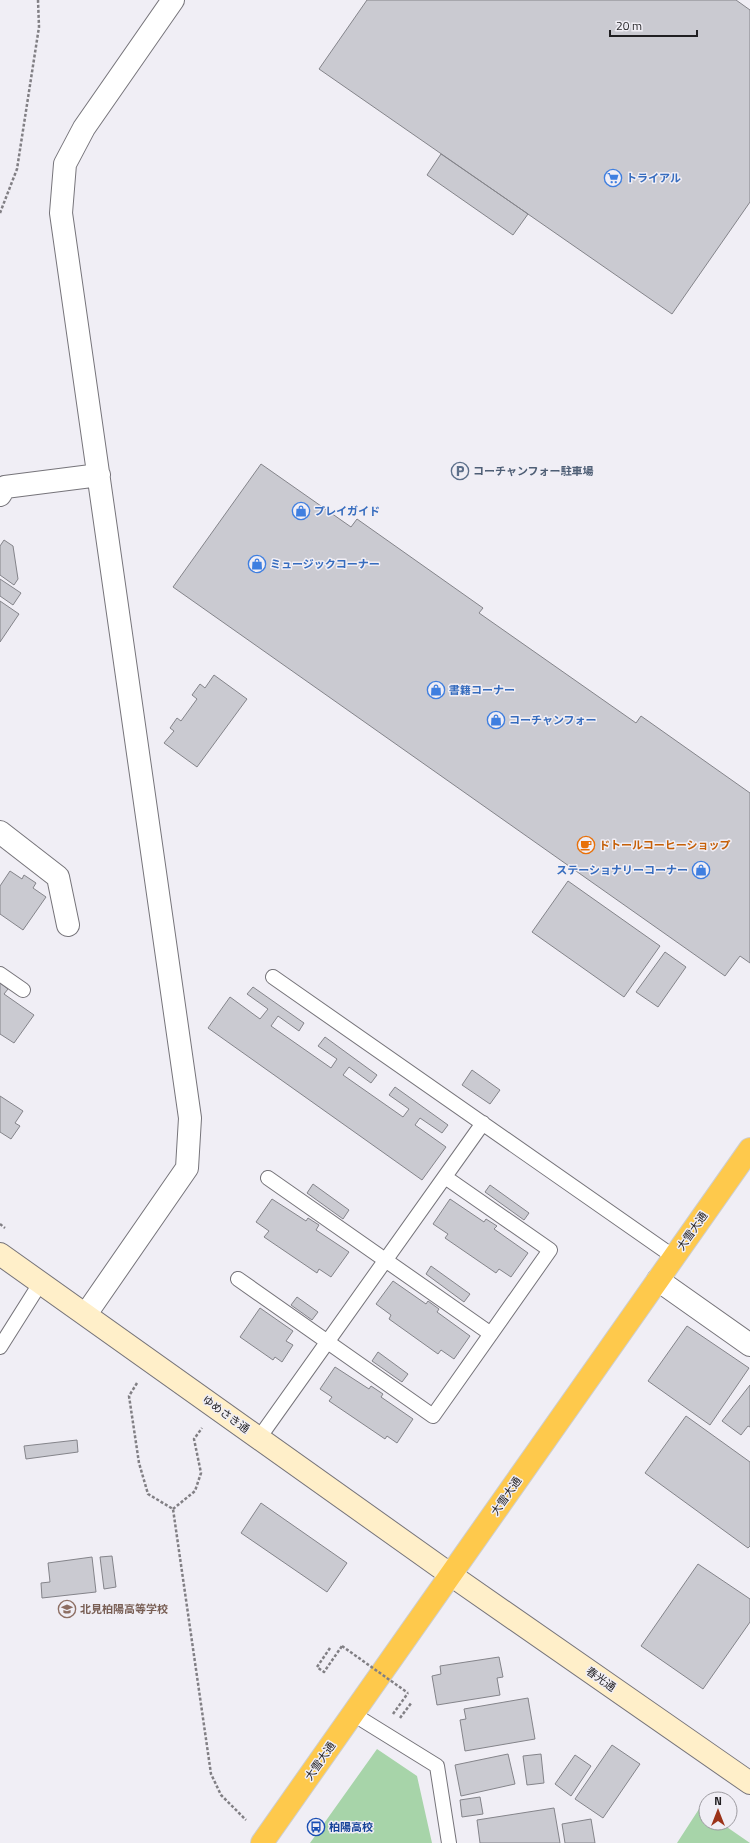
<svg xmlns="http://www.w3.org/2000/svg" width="750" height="1843" viewBox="0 0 750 1843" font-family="'Titillium Web','Noto Sans JP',sans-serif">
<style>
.green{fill:#a7d4a9}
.building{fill:#cacad1;stroke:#84848a}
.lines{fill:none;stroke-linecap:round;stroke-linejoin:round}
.lane-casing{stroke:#76747a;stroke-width:16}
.street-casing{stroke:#76747a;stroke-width:24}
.secondary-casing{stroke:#76747a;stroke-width:24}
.highway-casing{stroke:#cecece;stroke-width:24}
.path{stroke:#817f84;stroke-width:2.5;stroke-dasharray:3 2;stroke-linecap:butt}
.lane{stroke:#fff;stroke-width:14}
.street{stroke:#fff;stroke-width:22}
.secondary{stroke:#ffefc9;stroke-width:22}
.highway{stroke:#fec94c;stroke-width:22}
.path-bridge{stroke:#817f84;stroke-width:2.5;stroke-dasharray:3 2;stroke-linecap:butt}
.labels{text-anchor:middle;stroke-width:3;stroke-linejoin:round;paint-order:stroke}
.shop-label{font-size:11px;font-weight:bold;fill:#366cbe;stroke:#f0eef5;text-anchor:start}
.service-label{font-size:11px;font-weight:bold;fill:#4e5e75;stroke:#f0eef5;text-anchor:start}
.food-label{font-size:11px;font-weight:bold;fill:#c56008;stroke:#f0eef5;text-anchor:start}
.street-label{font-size:11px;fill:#201f22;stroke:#f0eef5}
.education-label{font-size:11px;font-weight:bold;fill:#785e54;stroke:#f0eef5;text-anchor:start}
.transit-label{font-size:11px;font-weight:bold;fill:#164399;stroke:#f0eef5;text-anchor:start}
</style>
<rect width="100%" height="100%" fill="#f0eef5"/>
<path class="green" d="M377,1749l40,27 15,67h-122z
M699,1809l7,4v10h15l29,20h-73z"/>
<path class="building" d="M367,0h369l14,10v192l-78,112 -353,-245z
M441,154l87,60 -15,21 -86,-60z
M261,464l90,63 6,-8 126,89 -4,5 157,110 5,-7 109,77v170l-10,-7 -15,20 -552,-389z
M4,540l9,6 5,33 -4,6 -14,-10v-29z
M0,579l21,14 -8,12 -13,-9z
M0,601l19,13 -19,28z
M214,675l33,24 -50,68 -33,-24 10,-12 -4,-3 7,-10 4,3 16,-22 -5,-4 8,-11 5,4z
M10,871l12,8 2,-4 12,8 -3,5 13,9 -23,33 -23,-16v-28z
M568,881l92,65 -36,51 -92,-65z
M665,952l21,15 -28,40 -22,-15z
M0,983l8,6 -4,5 30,21 -20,28 -14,-9z
M253,987l51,36 -5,8 -21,-15 -7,10 60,42 6,-9 -19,-13 7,-9 52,38 -6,8 -22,-16 -6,8 60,42 6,-8 -20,-14 6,-8 53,38 -6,8 -22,-15 -5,7 31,22 -24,33 -214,-152 22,-31 30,22 8,-10 -21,-15z
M472,1070l28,20 -10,14 -28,-19z
M0,1096l23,15 -8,12 5,3 -9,13 -11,-7z
M313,1184l36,26 -6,9 -36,-26z
M490,1185l39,28 -5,7 -39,-28z
M272,1199l34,22 2,-3 11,7 -3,5 33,22 -18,25 -12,-8 -2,4 -53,-36 5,-6 -13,-9z
M450,1199l34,23 2,-3 11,7 -3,3 34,24 -17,24 -12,-8 -3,4 -51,-35 3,-4 -15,-10z
M431,1266l39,28 -6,8 -38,-28z
M393,1281l33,23 2,-3 11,8 -2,3 33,24 -16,23 -13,-9 -3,4 -49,-35 2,-4 -15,-11z
M297,1297l21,15 -6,8 -21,-15z
M260,1308l33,23 -7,10 7,4 -11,17 -7,-5 -2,3 -33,-23z
M687,1326l62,42 -39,57 -62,-44z
M378,1352l30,22 -6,8 -30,-21z
M335,1367l34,22 2,-3 12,8 -2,3 32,22 -16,24 -10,-7 -2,3 -56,-38 3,-4 -12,-8z
M750,1385v42l-2,-1 -7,9 -19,-14z
M686,1416l64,46v84l-2,2 -103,-75z
M77,1440l1,12 -52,7 -2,-13z
M261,1503l86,60 -20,29 -86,-59z
M112,1556l4,31 -12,2 -4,-32z
M92,1557l4,35 -54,6 -1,-15 9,-1 -2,-19z
M698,1564l52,35v23l-47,67 -62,-43z
M499,1657l4,20 -6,1 3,17 -63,10 -5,-29 9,-2 -1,-8z
M528,1698l7,41 -70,12 -5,-31 6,-1 -2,-10z
M612,1745l28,19 -37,54 -28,-19z
M508,1754l7,30 -54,12 -6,-31z
M541,1754l3,29 -17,2 -4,-29z
M575,1755l16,11 -20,30 -16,-12z
M480,1797l3,17 -21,3 -2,-17z
M554,1808l6,35h-80l-3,-23z
M591,1819l4,24h-30l-3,-19z"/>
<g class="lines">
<defs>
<path id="lane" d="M0,974l23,16
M273,977l401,280
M268,1178l223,156
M238,1279l195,137 117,-166 -105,-73
M0,1347l41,-65
M259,1438l224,-315
M353,1714l84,52 12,77"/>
<path id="street" d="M0,495l5,-8 94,-12
M0,832l58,45 10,48
M658,1280l92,65
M86,1314l101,-146 3,-50 -129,-905 4,-49 19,-36 89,-128"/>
<path id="secondary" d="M0,1254l451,321 299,208"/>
<path id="highway" d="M262,1843l488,-694"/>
</defs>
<use href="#lane" class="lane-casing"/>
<use href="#street" class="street-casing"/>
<use href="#secondary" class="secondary-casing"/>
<use href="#highway" class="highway-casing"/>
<path class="path" d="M0,213l17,-44 22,-142 -1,-27
M0,1224l5,4
M137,1383l-8,13 10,67 9,31 25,15 38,265 10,21 25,25
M173,1509l22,-18 6,-18 -7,-34 8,-11
M330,1648l-13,19 7,5 18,-26
M393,1714l15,-21
M400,1718l12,-16"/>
<use href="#lane" class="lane"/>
<use href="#street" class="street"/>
<use href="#secondary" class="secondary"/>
<use href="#highway" class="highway"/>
<path class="path-bridge" d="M342,1646l66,47"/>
</g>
<defs>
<symbol id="supermarket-ring" viewBox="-11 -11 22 22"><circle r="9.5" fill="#f0eef5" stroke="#3f7fe0" stroke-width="1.5"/><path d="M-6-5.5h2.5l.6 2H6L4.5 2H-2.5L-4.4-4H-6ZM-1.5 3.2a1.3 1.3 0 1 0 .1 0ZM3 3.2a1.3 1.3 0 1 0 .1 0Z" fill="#3f7fe0"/></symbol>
<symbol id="parking-ring" viewBox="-11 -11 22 22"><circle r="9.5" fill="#f0eef5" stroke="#5c6f8a" stroke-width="1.5"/><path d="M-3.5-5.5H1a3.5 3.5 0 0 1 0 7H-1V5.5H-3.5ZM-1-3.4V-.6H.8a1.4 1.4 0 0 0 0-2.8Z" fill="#5c6f8a"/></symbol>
<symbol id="shop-ring" viewBox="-11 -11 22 22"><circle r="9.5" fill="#f0eef5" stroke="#3f7fe0" stroke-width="1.5"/><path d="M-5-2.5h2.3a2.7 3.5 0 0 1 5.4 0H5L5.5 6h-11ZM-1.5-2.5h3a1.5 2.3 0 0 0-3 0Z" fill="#3f7fe0"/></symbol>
<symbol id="cafe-ring" viewBox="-11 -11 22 22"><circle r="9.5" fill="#f0eef5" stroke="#e8710a" stroke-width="1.5"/><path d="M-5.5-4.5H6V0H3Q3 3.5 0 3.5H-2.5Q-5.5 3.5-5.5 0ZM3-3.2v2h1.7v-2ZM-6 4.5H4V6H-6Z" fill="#e8710a"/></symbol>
<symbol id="school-ring" viewBox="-11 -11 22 22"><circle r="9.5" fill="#f0eef5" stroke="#8d6e63" stroke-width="1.5"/><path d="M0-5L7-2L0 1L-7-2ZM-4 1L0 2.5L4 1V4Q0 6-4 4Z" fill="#8d6e63"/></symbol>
<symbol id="bus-ring" viewBox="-11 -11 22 22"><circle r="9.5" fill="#f0eef5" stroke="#1a4fb4" stroke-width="1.5"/><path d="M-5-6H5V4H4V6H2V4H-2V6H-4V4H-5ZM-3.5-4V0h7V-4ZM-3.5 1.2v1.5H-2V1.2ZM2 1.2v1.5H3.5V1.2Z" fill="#1a4fb4"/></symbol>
</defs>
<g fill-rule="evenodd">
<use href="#supermarket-ring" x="603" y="168" width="20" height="20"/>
<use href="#parking-ring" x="450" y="461" width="20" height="20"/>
<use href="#shop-ring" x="291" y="501" width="20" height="20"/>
<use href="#shop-ring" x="247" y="554" width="20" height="20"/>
<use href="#shop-ring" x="426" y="680" width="20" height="20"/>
<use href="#shop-ring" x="486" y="710" width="20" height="20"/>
<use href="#cafe-ring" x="576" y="835" width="20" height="20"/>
<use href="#shop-ring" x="691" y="860" width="20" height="20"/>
<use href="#school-ring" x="57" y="1599" width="20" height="20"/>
<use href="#bus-ring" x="306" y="1817" width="20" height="20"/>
</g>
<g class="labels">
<g class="shop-label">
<text x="626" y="182">トライアル</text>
<text x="314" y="515">プレイガイド</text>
<text x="270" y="568">ミュージックコーナー</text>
<text x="449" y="694">書籍コーナー</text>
<text x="509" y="724">コーチャンフォー</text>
<text x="688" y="874" text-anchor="end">ステーショナリーコーナー</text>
</g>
<g class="service-label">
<text x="473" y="475">コーチャンフォー駐車場</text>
</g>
<g class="food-label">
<text x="599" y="849">ドトールコーヒーショップ</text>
</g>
<g class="street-label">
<text transform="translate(692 1231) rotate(-55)" y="4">大雪大通</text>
<text transform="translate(226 1414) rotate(36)" y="4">ゆめさき通</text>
<text transform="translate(506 1496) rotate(-55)" y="4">大雪大通</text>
<text transform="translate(601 1679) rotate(35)" y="4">春光通</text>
<text transform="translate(320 1761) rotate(-55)" y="4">大雪大通</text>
</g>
<g class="education-label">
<text x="80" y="1613">北見柏陽高等学校</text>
</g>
<g class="transit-label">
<text x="329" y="1831">柏陽高校</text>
</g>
</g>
<g transform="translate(718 1811)"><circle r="19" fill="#f0eef5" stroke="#9d9ba1"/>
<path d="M0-3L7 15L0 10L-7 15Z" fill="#9b3319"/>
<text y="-6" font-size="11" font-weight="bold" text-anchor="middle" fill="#201f22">N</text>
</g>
<path d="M610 30v6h87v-6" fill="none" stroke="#201f22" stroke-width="2"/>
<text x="616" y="30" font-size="12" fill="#201f22" stroke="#f0eef5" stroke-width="3" paint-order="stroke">20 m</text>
</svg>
